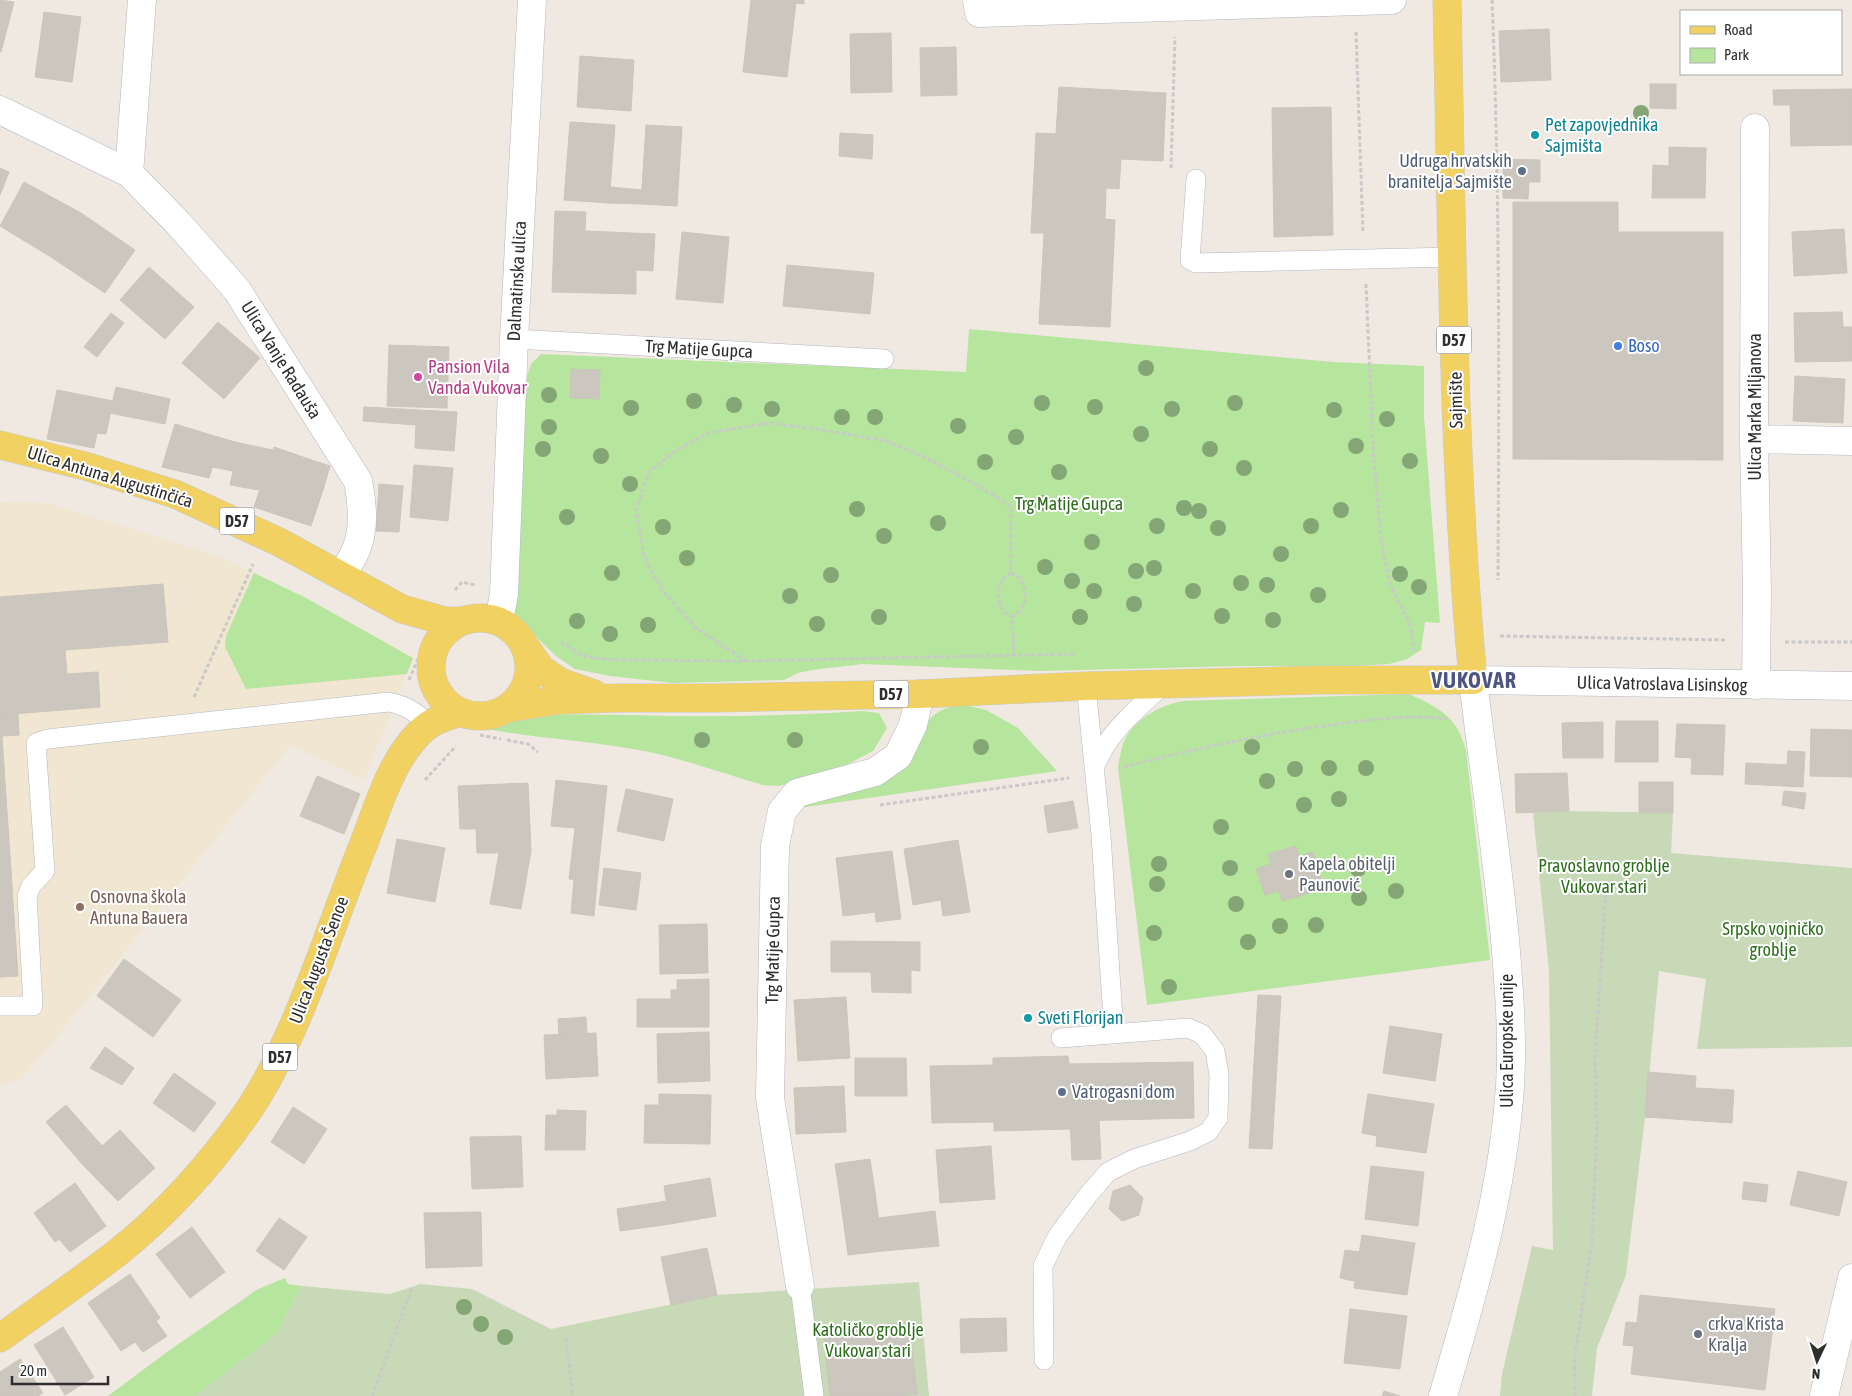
<svg xmlns="http://www.w3.org/2000/svg" width="1852" height="1396" viewBox="0 0 1852 1396" font-family="'Asap Condensed',sans-serif">
<style>
.education{fill:#f0e6d1}
.green{fill:#b6e59e}
.cemetery{fill:#c8d9b8}
.building{fill:#cbc7bf;stroke:#cbc5ba}
.lines{fill:none;stroke-linecap:round;stroke-linejoin:round}
.service-casing{stroke:#b4b7c1;stroke-width:20}
.minor-casing{stroke:#b4b7c1;stroke-width:29}
.secondary-casing{stroke:#b4b7c1;stroke-width:29}
.primary-casing{stroke:#c9c9c9;stroke-width:29}
.path{stroke:#c9c9c9;stroke-width:3;stroke-dasharray:4 2.5;stroke-linecap:butt}
.service{stroke:#fff;stroke-width:19}
.minor{stroke:#fff;stroke-width:28}
.secondary{stroke:#fff;stroke-width:28}
.primary{stroke:#f2d163;stroke-width:28}
.tree{fill:#84a574}
.culture-dot{fill:#0f9aa8;stroke:#fff;stroke-width:2}
.service-dot{fill:#5c6f8a;stroke:#fff;stroke-width:2}
.shop-dot{fill:#3f7fe0;stroke:#fff;stroke-width:2}
.hotel-dot{fill:#d1479c;stroke:#fff;stroke-width:2}
.worship-dot{fill:#6b7280;stroke:#fff;stroke-width:2}
.education-dot{fill:#8d6e63;stroke:#fff;stroke-width:2}
.labels{text-anchor:middle;stroke-width:4;stroke-linejoin:round;paint-order:stroke}
.shield{fill:#fff;stroke:#6d6d6d;stroke-width:1}
.shield-label{font-size:16px;font-weight:bold;fill:#2e2e2e}
.culture-label{font-size:18px;fill:#0d838f;stroke:#fff;text-anchor:start}
.service-label{font-size:18px;fill:#4e5e75;stroke:#fff;text-anchor:end}
.street-label{font-size:18px;fill:#2e2e2e;stroke:#fff}
.shop-label{font-size:18px;fill:#366cbe;stroke:#fff;text-anchor:start}
.hotel-label{font-size:18px;fill:#b23c85;stroke:#fff;text-anchor:start}
.park-label{font-size:18px;fill:#2c6e1b;stroke:#fff}
.worship-label{font-size:18px;fill:#5b616d;stroke:#fff;text-anchor:start}
.education-label{font-size:18px;fill:#785e54;stroke:#fff;text-anchor:start}
.district-label{font-size:22px;font-weight:bold;letter-spacing:1px;fill:#4d5680;stroke:#fff}
</style>
<rect width="100%" height="100%" fill="#efe9e1"/>
<path class="education" d="M0,502l48,1 168,52 90,43 107,60 -49,122 -73,-35 -232,290 -38,44 -21,6z"/>
<path class="green" d="M969,329l364,33 91,4v51l16,206 -15,-1 -4,28 -14,9 -18,5 -35,2h-112l-202,5 -177,-7 -51,6 -14,3 -14,7 -111,3 -63,-7 -35,-7 -19,-13 -29,-28 -12,-14 -1,-9 12,-226 5,-15 10,-10 425,18z
M254,573l52,25 107,60 -6,16 -161,15 -21,-42 1,-11z
M1409,694c17,8 37,16 48,34 4,6 6,14 9,22l24,210 -343,45 -29,-238c2,-9 3,-20 7,-28 11,-21 36,-34 58,-38z
M961,704l25,6 32,18 39,43 -251,36h-7l118,-68c14,-23 17,-29 44,-35z
M863,711l16,2 8,15 -14,23 -27,14 -52,18 -16,3 -15,-1c-38,-11 -76,-25 -114,-33 -54,-11 -108,-13 -162,-23 8,-9 27,-12 38,-13 63,-4 127,1 190,0 49,0 99,-2 148,-5z
M285,1278l3,6 14,2 -26,48 -81,62h-87l59,-44 91,-63z"/>
<path class="cemetery" d="M1569,811l104,2 -2,40 181,15v179l-155,2 9,-70 -47,-8 -14,146 -19,158 -29,73 -5,48h-92l2,-22 30,-128 21,4 -4,-279 -16,-158z
M919,1282l10,114h-734l81,-62 26,-48 88,8 30,-10 52,5 79,40 166,-34z"/>
<path class="building" d="M0,0l14,2 -13,50h-1z
M751,0h53v4l-8,-1 -9,74 -44,-5z
M44,12l37,5 -9,65 -37,-5z
M1549,29l2,51 -50,2 -2,-51z
M891,33l1,59 -41,1 -1,-59z
M956,47l1,48 -36,1 -1,-48z
M580,56l54,4 -3,51 -54,-4z
M1650,84h26v25l-26,-1z
M1059,87l107,6 -3,68 -42,-2 -2,30 -13,-1 -1,31 10,1 -5,107 -71,-3 5,-91h-13l5,-100 20,1z
M1852,89v15l-78,1 -1,-15z
M1852,104v41l-61,1 -1,-41z
M1331,107l2,128 -59,2 -2,-129z
M570,122l45,3 -6,78 -45,-3z
M646,125l36,2 -5,79 -36,-2z
M840,133l33,2 -1,24 -33,-3z
M1669,147l37,1 -1,50h-53l1,-33 16,1z
M1503,159l37,1v22h-11l-1,17 -25,-1z
M0,168l9,4 -9,23z
M24,182l57,31 -30,44 -51,-31z
M610,187l32,3 -1,14 -32,-1z
M1513,202h105v30h105v228l-210,-1z
M555,211l31,1 -1,19 70,3 -2,37 -17,-1v24l-84,-2z
M81,213l54,37 -30,43 -54,-36z
M1844,229l3,44 -53,3 -2,-44z
M682,232l47,5 -6,66 -47,-4z
M787,265l87,8 -4,41 -87,-8z
M149,267l45,40 -29,32 -45,-39z
M1842,312l1,15h9v34l-57,1 -1,-49z
M111,313l13,10 -27,34 -13,-10z
M218,322l42,36 -36,41 -42,-36z
M389,345l60,2 -2,61 -60,-2z
M571,369l29,1 -1,29 -29,-1z
M1795,376l50,3 -2,44 -50,-2z
M116,387l54,12 -5,25 -55,-11z
M57,390l56,11 -7,33 -9,-1 -3,15 -47,-9z
M364,407l93,5 -3,39 -39,-3 1,-23 -53,-4z
M175,424l46,14 -12,40 -47,-11z
M221,438l18,5 -6,28 -21,-4z
M239,443l34,7 -14,40 -29,-5z
M274,447l26,9 -7,21 31,10 -13,39 -57,-19z
M300,456l30,10 -6,21 -31,-10z
M414,465l39,3 -5,53 -38,-4z
M379,484l24,2 -4,46 -23,-1z
M163,584l5,58 -103,8 2,24 31,-2 2,35 -100,8v-118z
M18,713l1,22 -17,1 8,120 -10,1v-142z
M1616,721h42v41h-43z
M1603,722v36h-40l-1,-35z
M1677,724l48,1 -2,50 -32,-1 1,-16 -17,-1z
M1811,729l41,1v47l-42,-1z
M1788,751l17,1 -2,35 -58,-3 1,-21 41,2z
M1567,773l2,38 -53,2 -1,-39z
M317,776l43,18 -16,40 -44,-18z
M556,780l51,6 -10,96 -28,-3 6,-51 -24,-2z
M1639,782h34v31h-34z
M528,783l3,68 -37,2 -1,-24h-33l-2,-43z
M626,789l47,10 -9,42 -47,-10z
M1784,791l22,2 -2,16 -22,-4z
M1073,801l5,27 -30,5 -4,-27z
M476,828l17,1 1,24h-17z
M397,839l48,9 -10,54 -48,-9z
M958,840l12,72 -27,4 -2,-16 -28,5 -9,-56z
M1296,846l3,10 14,-4 8,27 -14,4 3,10 -28,8 -3,-10 -14,4 -9,-26 15,-5 -3,-10z
M531,851l-10,58 -31,-5 9,-51z
M892,851l9,68 -25,3 -1,-10 -32,4 -7,-58z
M10,856l8,120 -18,1v-120z
M604,868l37,5 -5,37 -37,-5z
M574,880l23,2 -3,34 -23,-3z
M707,924l1,49 -48,1 -1,-49z
M831,941l89,1v29l-9,-1v23l-39,-1 -1,-20h-40z
M124,959l57,41 -28,37 -56,-41z
M709,979v48h-72v-28h34v-9h6v-10z
M1258,995l23,1 -9,153 -23,-1z
M846,997l4,61 -52,3 -4,-61z
M586,1017l1,17 -28,1 -1,-16z
M1390,1026l52,8 -7,47 -52,-8z
M709,1032l1,49 -52,2 -1,-49z
M596,1033l2,43 -52,3 -2,-44z
M105,1047l29,21 -12,17 -32,-17z
M1068,1056l1,8 124,-2 1,56 -124,3v8l-76,2v-9l-62,1 -2,-57 63,-1v-7z
M855,1058h51l1,38h-52z
M1648,1072l48,4 -1,12 39,2 -2,33 -87,-6z
M174,1073l42,30 -22,29 -41,-29z
M844,1086l2,46 -50,2 -2,-46z
M659,1094l52,1 -1,49 -66,-1 1,-38h14z
M1368,1094l66,10 -8,49 -50,-7 1,-10 -15,-3z
M66,1105l37,42 -21,17 -36,-42z
M293,1107l34,22 -23,35 -33,-22z
M557,1110l29,1 -1,39h-40l1,-35h11z
M1099,1119l2,40 -29,1 -2,-39z
M120,1130l35,38 -37,33 -36,-37z
M521,1136l2,51 -51,2 -2,-52z
M991,1146l4,53 -55,4 -4,-53z
M870,1159l5,33 -35,5 -5,-33z
M1371,1166l53,6 -6,54 -53,-7z
M1798,1171l49,11 -8,34 -49,-11z
M710,1178l6,38 -46,8 -6,-38z
M1744,1182l24,3 -2,17 -24,-3z
M75,1183l31,43 -36,26 -11,-13 -4,3 -21,-29z
M1130,1185l13,13 -4,17 -17,6 -13,-12 4,-18z
M875,1192l8,59 -35,4 -8,-58z
M667,1201l3,23 -50,7 -3,-22z
M935,1211l4,35 -56,5 -4,-33z
M481,1212l1,54 -56,2 -2,-55z
M279,1218l28,19 -23,33 -28,-19z
M192,1227l33,45 -35,26 -34,-44z
M1362,1235l53,8 -8,52 -53,-7z
M707,1248l10,47 -46,10 -10,-48z
M1345,1250l15,2 -6,29 -14,-3z
M130,1274l30,44 -4,3 11,15 -24,16 -8,-10 -14,9 -33,-48z
M1640,1295l135,14 -10,81 -134,-16 3,-28 -11,-1 3,-23 11,1z
M1350,1309l57,7 -7,53 -56,-6z
M1006,1318l1,33 -46,2 -1,-34z
M909,1322l8,72 -18,2h-69l-7,-66z
M63,1327l31,50 -29,18 -31,-50z
M20,1359l23,34 -5,3h-38v-24z
M1384,1391l16,5h-18z"/>
<g class="lines">
<defs>
<path id="service" d="M1196,179l-6,81 6,3 257,-6
M514,339l370,20
M1086,686l15,149 13,199
M1094,767c4,-7 7,-14 11,-21 15,-24 39,-43 59,-62
M0,1006h33l-6,-110 4,-10 14,-15 -9,-128 12,-4 340,-37c18,3 29,11 42,23
M800,1286l14,110
M1044,1360l-1,-94 14,-29 31,-42 20,-23 26,-13 56,-18 18,-9 10,-14 1,-43 -4,-24 -13,-17 -14,-6 -127,10"/>
<path id="minor" d="M977,0l2,13 413,-13
M0,110l129,63 49,50 59,67 121,191c4,21 7,45 -1,66 -3,10 -10,19 -15,28
M1755,128l-1,311 3,151 -1,95
M129,173l13,-173
M1754,439l98,2
M496,620l5,-10 3,-16 10,-255 18,-339
M800,1286l-30,-188 5,-252 7,-35 15,-18 78,-21 23,-16 15,-31 7,-31
M1824,1396l28,-118"/>
<path id="secondary" d="M1443,1396c30,-102 60,-203 67,-310 3,-49 -1,-98 -5,-147 -8,-86 -22,-172 -32,-259l379,6"/>
<path id="primary" d="M0,445l85,21 90,28 106,49 121,66 43,12h18
M431 667a49 49 0 1 1 98 0a49 49 0 1 1-98 0Z
M526,648l15,21 19,13 34,12
M508,708l53,-8 56,-2h100l203,-4 166,-8 234,-6h153c-21,-226 -21,-453 -26,-680
M0,1338c39,-28 79,-56 117,-85 49,-39 93,-88 129,-139 20,-28 35,-60 49,-92 26,-60 46,-123 71,-184 12,-32 24,-71 47,-98 14,-17 26,-22 47,-27"/>
</defs>
<use href="#service" class="service-casing"/>
<use href="#minor" class="minor-casing"/>
<use href="#secondary" class="secondary-casing"/>
<use href="#primary" class="primary-casing"/>
<path class="path" d="M1492,0c8,193 7,387 6,580
M1356,32l7,201
M1171,168l4,-131
M1366,284l7,162 8,94 9,43 21,44 3,24
M1011,573l-7,5 -6,10c1,14 1,22 14,29
M455,590l7,-8 13,3
M1500,636l226,4
M561,642l18,12 14,4 28,2 125,1 330,-7
M1785,642h67
M746,661l-50,-33 -34,-38 -18,-34 -8,-46 13,-38 28,-22 31,-17 60,-10 49,6 69,12 32,13 50,26 43,26v67l9,5c8,15 8,30 -8,39l2,38
M409,680l14,-33
M194,697l59,-133
M480,735l21,4
M507,740l21,4 10,8
M1124,767c68,-18 136,-32 206,-42 39,-5 79,-11 118,-6
M425,780l31,-34
M880,805l189,-27
M566,1338l7,58
M372,1396l40,-109
M1575,1396v-41l17,-113 5,-114 -2,-71 11,-168"/>
<use href="#service" class="service"/>
<use href="#minor" class="minor"/>
<use href="#secondary" class="secondary"/>
<use href="#primary" class="primary"/>
</g>
<g class="tree">
<circle cx="1641" cy="113" r="8"/>
<circle cx="1146" cy="368" r="8"/>
<circle cx="549" cy="395" r="8"/>
<circle cx="694" cy="401" r="8"/>
<circle cx="1042" cy="403" r="8"/>
<circle cx="1235" cy="403" r="8"/>
<circle cx="734" cy="405" r="8"/>
<circle cx="1095" cy="407" r="8"/>
<circle cx="631" cy="408" r="8"/>
<circle cx="772" cy="409" r="8"/>
<circle cx="1172" cy="409" r="8"/>
<circle cx="1334" cy="410" r="8"/>
<circle cx="842" cy="417" r="8"/>
<circle cx="875" cy="417" r="8"/>
<circle cx="1387" cy="419" r="8"/>
<circle cx="958" cy="426" r="8"/>
<circle cx="549" cy="427" r="8"/>
<circle cx="1141" cy="434" r="8"/>
<circle cx="1016" cy="437" r="8"/>
<circle cx="1356" cy="446" r="8"/>
<circle cx="543" cy="449" r="8"/>
<circle cx="1210" cy="449" r="8"/>
<circle cx="601" cy="456" r="8"/>
<circle cx="1410" cy="461" r="8"/>
<circle cx="985" cy="462" r="8"/>
<circle cx="1244" cy="468" r="8"/>
<circle cx="1059" cy="472" r="8"/>
<circle cx="630" cy="484" r="8"/>
<circle cx="1042" cy="503" r="8"/>
<circle cx="1184" cy="508" r="8"/>
<circle cx="857" cy="509" r="8"/>
<circle cx="1341" cy="510" r="8"/>
<circle cx="1199" cy="511" r="8"/>
<circle cx="567" cy="517" r="8"/>
<circle cx="938" cy="523" r="8"/>
<circle cx="1157" cy="526" r="8"/>
<circle cx="1311" cy="526" r="8"/>
<circle cx="663" cy="527" r="8"/>
<circle cx="1218" cy="528" r="8"/>
<circle cx="884" cy="536" r="8"/>
<circle cx="1092" cy="542" r="8"/>
<circle cx="1281" cy="554" r="8"/>
<circle cx="687" cy="558" r="8"/>
<circle cx="1045" cy="567" r="8"/>
<circle cx="1154" cy="568" r="8"/>
<circle cx="1136" cy="571" r="8"/>
<circle cx="612" cy="573" r="8"/>
<circle cx="1400" cy="574" r="8"/>
<circle cx="831" cy="575" r="8"/>
<circle cx="1072" cy="581" r="8"/>
<circle cx="1241" cy="583" r="8"/>
<circle cx="1267" cy="585" r="8"/>
<circle cx="1419" cy="587" r="8"/>
<circle cx="1094" cy="591" r="8"/>
<circle cx="1193" cy="591" r="8"/>
<circle cx="1318" cy="595" r="8"/>
<circle cx="790" cy="596" r="8"/>
<circle cx="1134" cy="604" r="8"/>
<circle cx="1222" cy="616" r="8"/>
<circle cx="879" cy="617" r="8"/>
<circle cx="1080" cy="617" r="8"/>
<circle cx="1273" cy="620" r="8"/>
<circle cx="577" cy="621" r="8"/>
<circle cx="817" cy="624" r="8"/>
<circle cx="648" cy="625" r="8"/>
<circle cx="610" cy="634" r="8"/>
<circle cx="702" cy="740" r="8"/>
<circle cx="795" cy="740" r="8"/>
<circle cx="981" cy="747" r="8"/>
<circle cx="1252" cy="747" r="8"/>
<circle cx="1329" cy="768" r="8"/>
<circle cx="1366" cy="768" r="8"/>
<circle cx="1295" cy="769" r="8"/>
<circle cx="1267" cy="781" r="8"/>
<circle cx="1339" cy="799" r="8"/>
<circle cx="1304" cy="805" r="8"/>
<circle cx="1221" cy="827" r="8"/>
<circle cx="1159" cy="864" r="8"/>
<circle cx="1230" cy="868" r="8"/>
<circle cx="1358" cy="869" r="8"/>
<circle cx="1157" cy="884" r="8"/>
<circle cx="1396" cy="891" r="8"/>
<circle cx="1359" cy="898" r="8"/>
<circle cx="1236" cy="904" r="8"/>
<circle cx="1316" cy="925" r="8"/>
<circle cx="1280" cy="926" r="8"/>
<circle cx="1154" cy="933" r="8"/>
<circle cx="1248" cy="942" r="8"/>
<circle cx="1169" cy="987" r="8"/>
<circle cx="464" cy="1307" r="8"/>
<circle cx="481" cy="1324" r="8"/>
<circle cx="505" cy="1337" r="8"/>
</g>
<g class="culture-dot">
<circle cx="1535" cy="135" r="5"/>
<circle cx="1028" cy="1018" r="5"/>
</g>
<g class="service-dot">
<circle cx="1522" cy="171" r="5"/>
<circle cx="1062" cy="1092" r="5"/>
</g>
<circle class="shop-dot" cx="1618" cy="346" r="5"/>
<circle class="hotel-dot" cx="418" cy="377" r="5"/>
<g class="worship-dot">
<circle cx="1289" cy="874" r="5"/>
<circle cx="1698" cy="1334" r="5"/>
</g>
<circle class="education-dot" cx="80" cy="907" r="5"/>
<g class="labels">
<g class="shield">
<rect x="1436.5" y="326.5" width="35" height="27" rx="4"/>
<rect x="219.5" y="507.5" width="35" height="27" rx="4"/>
<rect x="873.5" y="680.5" width="35" height="27" rx="4"/>
<rect x="262.5" y="1043.5" width="35" height="27" rx="4"/>
</g>
<g class="shield-label">
<text x="1454" y="346">D57</text>
<text x="237" y="527">D57</text>
<text x="891" y="700">D57</text>
<text x="280" y="1063">D57</text>
</g>
<g class="culture-label">
<text x="1545" y="131">Pet zapovjednika<tspan x="1545" dy="21">Sajmišta</tspan></text>
<text x="1038" y="1024">Sveti Florijan</text>
</g>
<g class="service-label">
<text x="1512" y="167">Udruga hrvatskih<tspan x="1512" dy="21">branitelja Sajmište</tspan></text>
<text x="1072" y="1098" text-anchor="start">Vatrogasni dom</text>
</g>
<g class="street-label">
<text transform="translate(517 281) rotate(-87)" y="6">Dalmatinska ulica</text>
<text transform="translate(699 349) rotate(3)" y="6">Trg Matije Gupca</text>
<text transform="translate(281 360) rotate(58)" y="6">Ulica Vanje Radauša</text>
<text transform="translate(1456 400) rotate(-91)" y="6">Sajmište</text>
<text transform="translate(1755 407) rotate(-90)" y="6">Ulica Marka Miljanova</text>
<text transform="translate(110 477) rotate(17)" y="6">Ulica Antuna Augustinčića</text>
<text transform="translate(1662 684) rotate(1)" y="6">Ulica Vatroslava Lisinskog</text>
<text transform="translate(773 950) rotate(-89)" y="6">Trg Matije Gupca</text>
<text transform="translate(319 960) rotate(-69)" y="6">Ulica Augusta Šenoe</text>
<text transform="translate(1507 1041) rotate(-90)" y="6">Ulica Europske unije</text>
</g>
<g class="shop-label">
<text x="1628" y="352">Boso</text>
</g>
<g class="hotel-label">
<text x="428" y="373">Pansion Vila<tspan x="428" dy="21">Vanda Vukovar</tspan></text>
</g>
<g class="park-label">
<text x="1069" y="510">Trg Matije Gupca</text>
<text x="1604" y="872">Pravoslavno groblje<tspan x="1604" dy="21">Vukovar stari</tspan></text>
<text x="1773" y="935">Srpsko vojničko<tspan x="1773" dy="21">groblje</tspan></text>
<text x="868" y="1336">Katoličko groblje<tspan x="868" dy="21">Vukovar stari</tspan></text>
</g>
<g class="worship-label">
<text x="1299" y="870">Kapela obitelji<tspan x="1299" dy="21">Paunović</tspan></text>
<text x="1708" y="1330">crkva Krista<tspan x="1708" dy="21">Kralja</tspan></text>
</g>
<g class="education-label">
<text x="90" y="903">Osnovna škola<tspan x="90" dy="21">Antuna Bauera</tspan></text>
</g>
<g class="district-label">
<text x="1474" y="688">VUKOVAR</text>
</g>
</g>
<rect x="1680" y="10" width="162" height="65" fill="#ffffff" stroke="#ababab"/>
<rect x="1690" y="26" width="25" height="8" fill="#f2d163" stroke="#ababab"/>
<text x="1724" y="35" font-size="15" fill="#2e2e2e">Road</text>
<rect x="1690" y="48" width="25" height="15" fill="#b6e59e" stroke="#ababab"/>
<text x="1724" y="60" font-size="15" fill="#2e2e2e">Park</text>
<g transform="translate(1817 1361) rotate(184)" stroke="#ffffff" stroke-width="4" paint-order="stroke">
<path d="M0-4L9 19L0 12L-9 19Z" fill="#2e2e2e"/>
<text y="-8" font-size="14" font-weight="bold" text-anchor="middle" fill="#2e2e2e">N</text>
</g>
<path d="M12 1376v8h96v-8" fill="none" stroke="#2e2e2e" stroke-width="2.5"/>
<text x="20" y="1376" font-size="15" fill="#2e2e2e" stroke="#ffffff" stroke-width="4" paint-order="stroke">20 m</text>
</svg>
